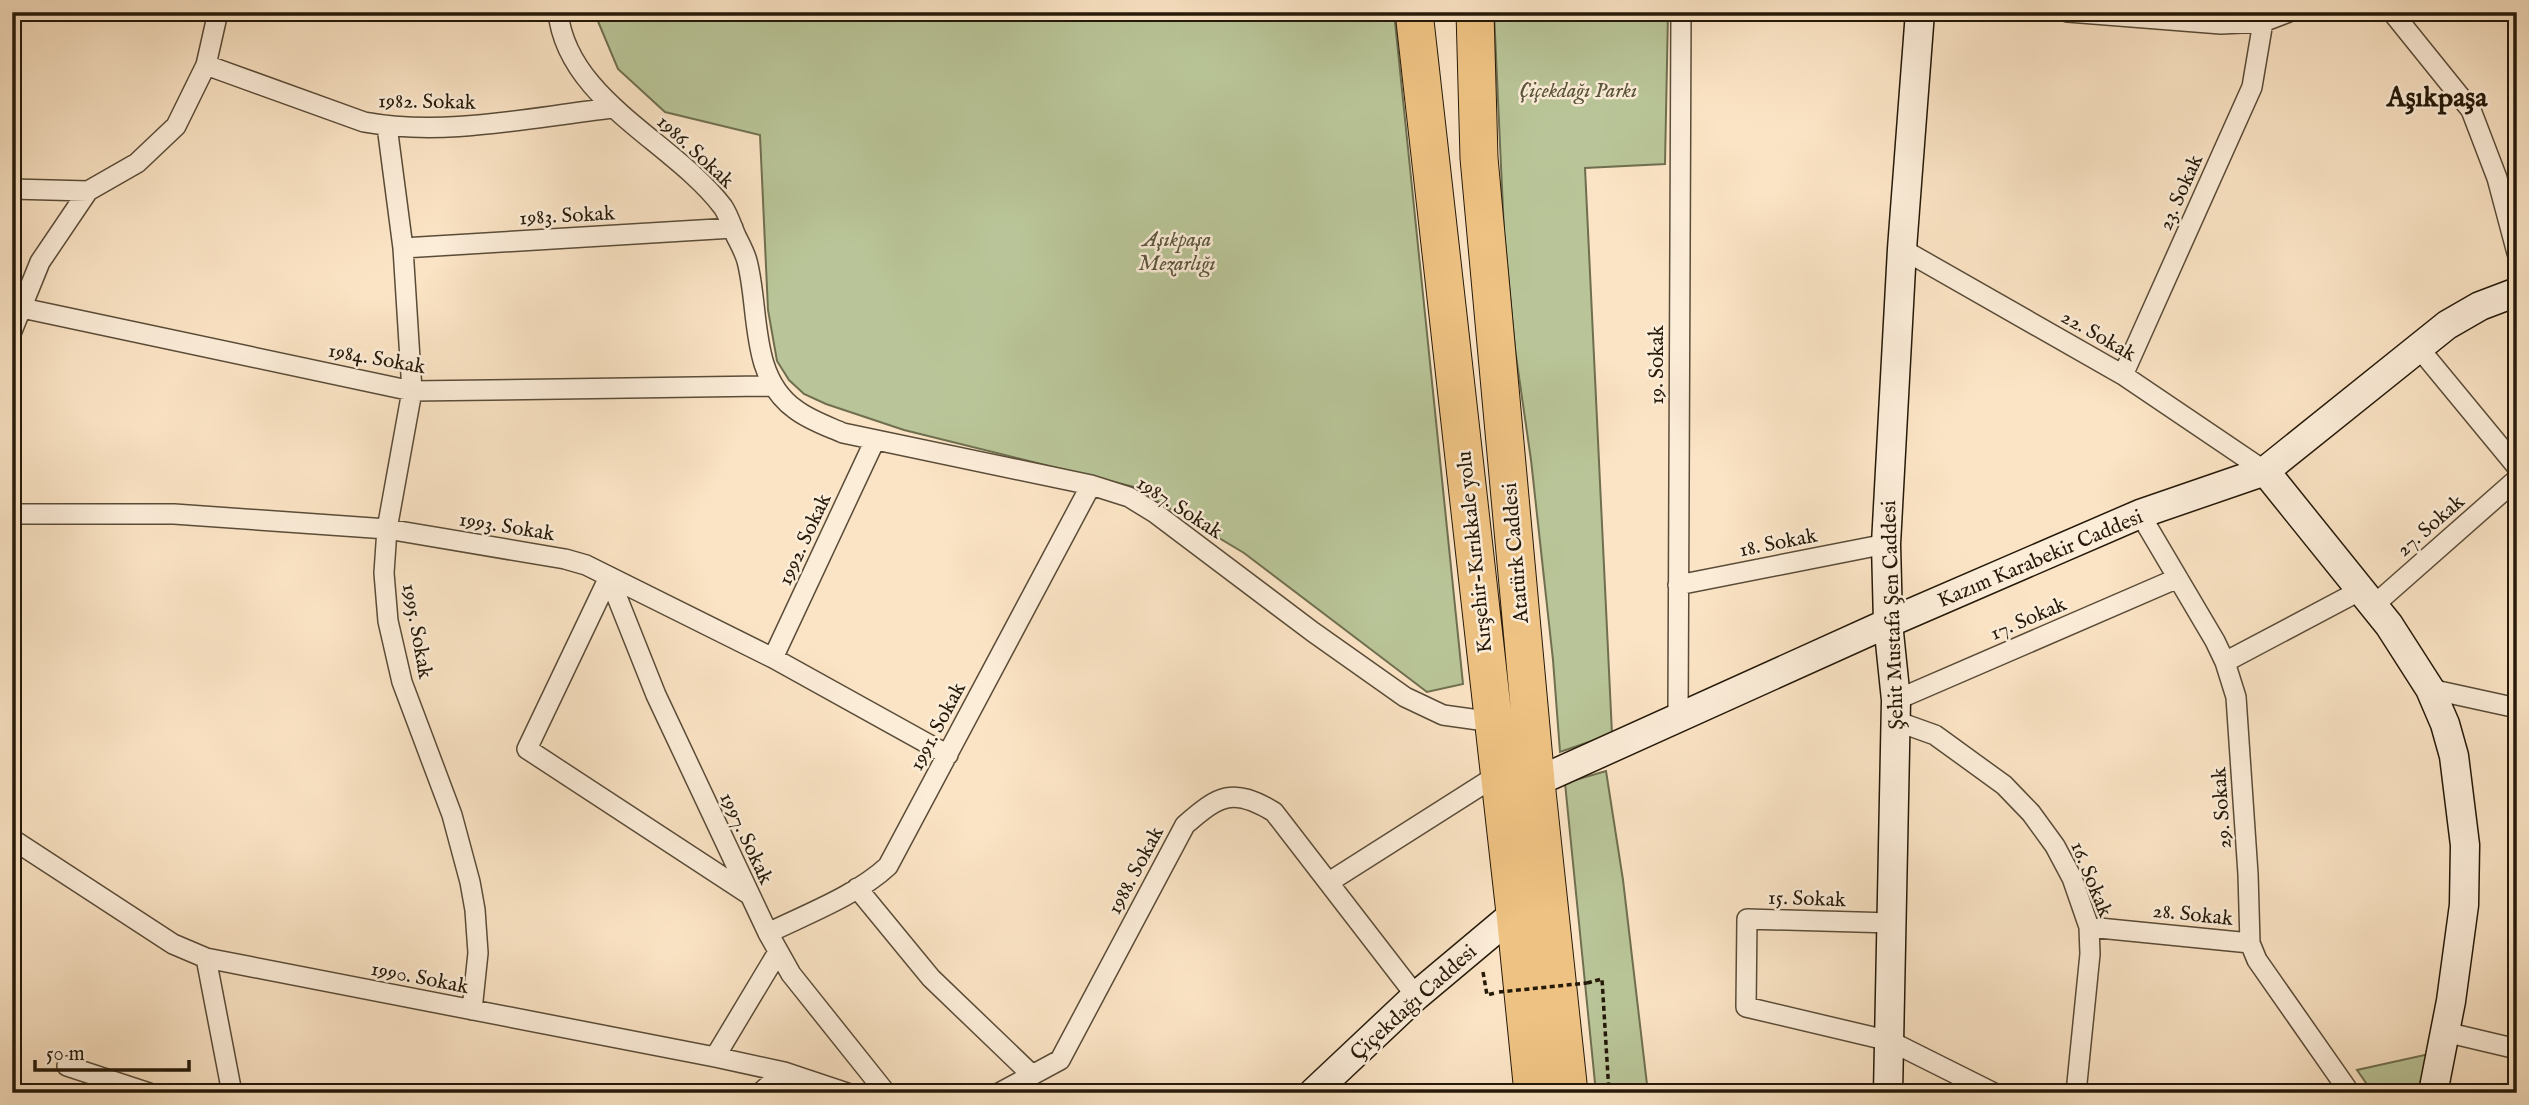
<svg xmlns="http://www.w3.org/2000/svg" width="2529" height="1105" viewBox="0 0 2529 1105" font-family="'IM FELL English',serif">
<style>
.green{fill:#b9c598;stroke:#6f6f50;stroke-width:2}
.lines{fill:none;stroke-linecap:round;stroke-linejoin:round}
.street-casing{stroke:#5a4c38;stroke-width:22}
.secondary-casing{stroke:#251909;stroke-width:31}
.highway-casing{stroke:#251909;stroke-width:39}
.path{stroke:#251909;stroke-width:3.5;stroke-dasharray:5 3.5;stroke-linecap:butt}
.street{stroke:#fcedd9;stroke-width:19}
.secondary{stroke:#fcedd9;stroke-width:28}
.highway{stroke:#eec282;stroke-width:37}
.path-bridge{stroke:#251909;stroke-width:3.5;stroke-dasharray:5 3.5;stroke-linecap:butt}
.labels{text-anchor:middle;stroke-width:5;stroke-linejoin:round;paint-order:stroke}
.park-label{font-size:21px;font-style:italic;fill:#59553b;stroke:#fcedd9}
.street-label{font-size:21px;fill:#251909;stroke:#fcedd9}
.district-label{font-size:28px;font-weight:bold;fill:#251909;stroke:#fcedd9}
</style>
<rect width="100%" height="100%" fill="#fbe4c5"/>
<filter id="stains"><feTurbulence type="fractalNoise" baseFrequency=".00286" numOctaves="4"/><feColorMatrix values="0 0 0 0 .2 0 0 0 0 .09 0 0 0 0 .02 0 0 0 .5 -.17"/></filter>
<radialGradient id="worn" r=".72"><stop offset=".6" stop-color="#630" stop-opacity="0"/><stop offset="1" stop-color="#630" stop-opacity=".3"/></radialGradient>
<path class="green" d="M594,12h800l69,672 -36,8 -183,-139 -110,-66 -230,-57 -78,-26 -22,-10 -15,-14 -12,-19 -9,-51 -8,-175 -95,-23 -47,-43z
M1494,12h174l-3,152 -80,4 27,566 -52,18 -7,-92 -22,-200 -16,-111 -11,-117z
M1606,771l17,109 25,213h-52l-31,-310z
M2429,1054l-12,39h-44l-16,-23z"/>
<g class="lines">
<defs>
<path id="street" d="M558,12c9,88 115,129 165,195 6,9 9,20 13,29 4,8 9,17 11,25 13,49 2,115 48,148 14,11 32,17 48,24l248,52 38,12 26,16 158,119 92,65 38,18 50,7
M2068,12l153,12 42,-2 26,-10
M2392,12l79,98 26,68 20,75
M206,65l158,57c83,15 166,-5 250,-14
M387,126l16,122 9,143 -25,138 -3,44 4,48 14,61 50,133 18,67 5,28 3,43 -6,57
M12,189l76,2
M403,248l330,-20
M1902,249l221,126 142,96
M22,308l390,83 360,-5
M12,331l28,-69 48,-71 49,-28 39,-37 30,-61 12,-53
M2418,347l99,120
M2123,375l129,-288 11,-65 6,-10
M12,514h162l213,15 178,30 21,6 187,93 175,97
M2140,514l75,127 10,21 11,35 12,177 2,69 7,17 93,133
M609,577l47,118 112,238 23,41 95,119
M609,577l-82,172 220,144
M1678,585l208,-41
M2374,605l143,-126
M773,658l102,-218
M2225,662l136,-72
M2430,689l87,19
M1896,700l282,-122
M1678,717l3,-705
M1896,721l39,14 69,50 27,28 24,33 17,32 17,49 1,27 -14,139
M12,839l161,105 33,14 509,99 69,15 63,21
M1329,882l170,-108
M857,888l74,90 100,96
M1892,923l-145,-4 -1,88 144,34 104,52
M2089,927l161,16
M768,933c39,-19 89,-38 120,-67l203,-381
M206,958l26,135
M2445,1032l72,17
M715,1057l63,-105
M67,1066l82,27
M760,1093l24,-21
M999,1093l61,-33 125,-235c34,-30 48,-38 89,-13l142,184"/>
<path id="secondary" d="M2265,471l124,154 41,64 15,35 9,32 11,89 -1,60 -13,96 -18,92
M1536,782l352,-159 252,-109 125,-43 182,-146 33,-19 37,-14
M1313,1093l103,-97 99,-83
M1888,1093l8,-393 -8,-77 -2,-79 16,-295 18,-237"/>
<path id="highway" d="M1414,12l101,901 18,180
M1475,12l4,146 57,624 33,311"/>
</defs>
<use href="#street" class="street-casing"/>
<use href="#secondary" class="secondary-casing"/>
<use href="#highway" class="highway-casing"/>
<path class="path" d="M1483,972l4,23 8,-2
M1587,983l15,-4 7,114"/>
<use href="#street" class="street"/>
<use href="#secondary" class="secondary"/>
<use href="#highway" class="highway"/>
<path class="path-bridge" d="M1499,992l88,-9"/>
</g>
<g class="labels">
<g class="park-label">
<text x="1578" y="97">Çiçekdağı Parkı</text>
<text x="1177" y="246">Aşıkpaşa<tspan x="1177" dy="24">Mezarlığı</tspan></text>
</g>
<g class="street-label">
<text transform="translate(427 101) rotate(1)" y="7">1982. Sokak</text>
<text transform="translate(696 151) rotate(43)" y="7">1986. Sokak</text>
<text transform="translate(2180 192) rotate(-66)" y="7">23. Sokak</text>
<text transform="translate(567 215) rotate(-3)" y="7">1983. Sokak</text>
<text transform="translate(2099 335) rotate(30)" y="7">22. Sokak</text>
<text transform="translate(377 358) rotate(10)" y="7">1984. Sokak</text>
<text transform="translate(1656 365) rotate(-90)" y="7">19. Sokak</text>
<text transform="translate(1180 507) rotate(33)" y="7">1987. Sokak</text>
<text transform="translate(2430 525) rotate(-41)" y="7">27. Sokak</text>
<text transform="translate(507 526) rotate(9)" y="7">1993. Sokak</text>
<text transform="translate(804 539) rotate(-65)" y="7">1992. Sokak</text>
<text transform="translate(1778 542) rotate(-11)" y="7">18. Sokak</text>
<text transform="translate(1474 552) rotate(-96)" y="7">Kırşehir-Kırıkkale yolu</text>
<text transform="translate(1515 553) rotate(-95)" y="7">Atatürk Caddesi</text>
<text transform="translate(2040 558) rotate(-23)" y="7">Kazım Karabekir Caddesi</text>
<text transform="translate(1892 615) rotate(-92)" y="7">Şehit Mustafa Şen Caddesi</text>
<text transform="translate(2028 618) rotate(-23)" y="7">17. Sokak</text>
<text transform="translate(418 631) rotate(80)" y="7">1995. Sokak</text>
<text transform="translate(937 726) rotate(-62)" y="7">1991. Sokak</text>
<text transform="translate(2221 808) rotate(-94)" y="7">29. Sokak</text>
<text transform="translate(747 838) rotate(65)" y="7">1997. Sokak</text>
<text transform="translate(1135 870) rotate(-62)" y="7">1988. Sokak</text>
<text transform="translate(2092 879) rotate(68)" y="7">16. Sokak</text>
<text transform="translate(1807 898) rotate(2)" y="7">15. Sokak</text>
<text transform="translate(2193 914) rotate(6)" y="7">28. Sokak</text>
<text transform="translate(420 977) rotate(11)" y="7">1990. Sokak</text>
<text transform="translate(1413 1002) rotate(-42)" y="7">Çiçekdağı Caddesi</text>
</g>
<g class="district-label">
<text x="2437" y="106">Aşıkpaşa</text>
</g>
</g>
<rect width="2529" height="1105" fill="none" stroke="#fbe4c5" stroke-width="42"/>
<rect x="14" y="14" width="2501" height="1077" fill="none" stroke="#251909" stroke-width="3.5"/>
<rect x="21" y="21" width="2487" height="1063" fill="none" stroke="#251909" stroke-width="2"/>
<path d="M35 1060v10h154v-10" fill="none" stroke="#251909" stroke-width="3.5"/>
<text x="46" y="1060" font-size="21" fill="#251909" stroke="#fcedd9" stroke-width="5" paint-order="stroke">50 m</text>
<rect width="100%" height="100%" filter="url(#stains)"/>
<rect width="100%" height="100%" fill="url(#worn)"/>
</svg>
